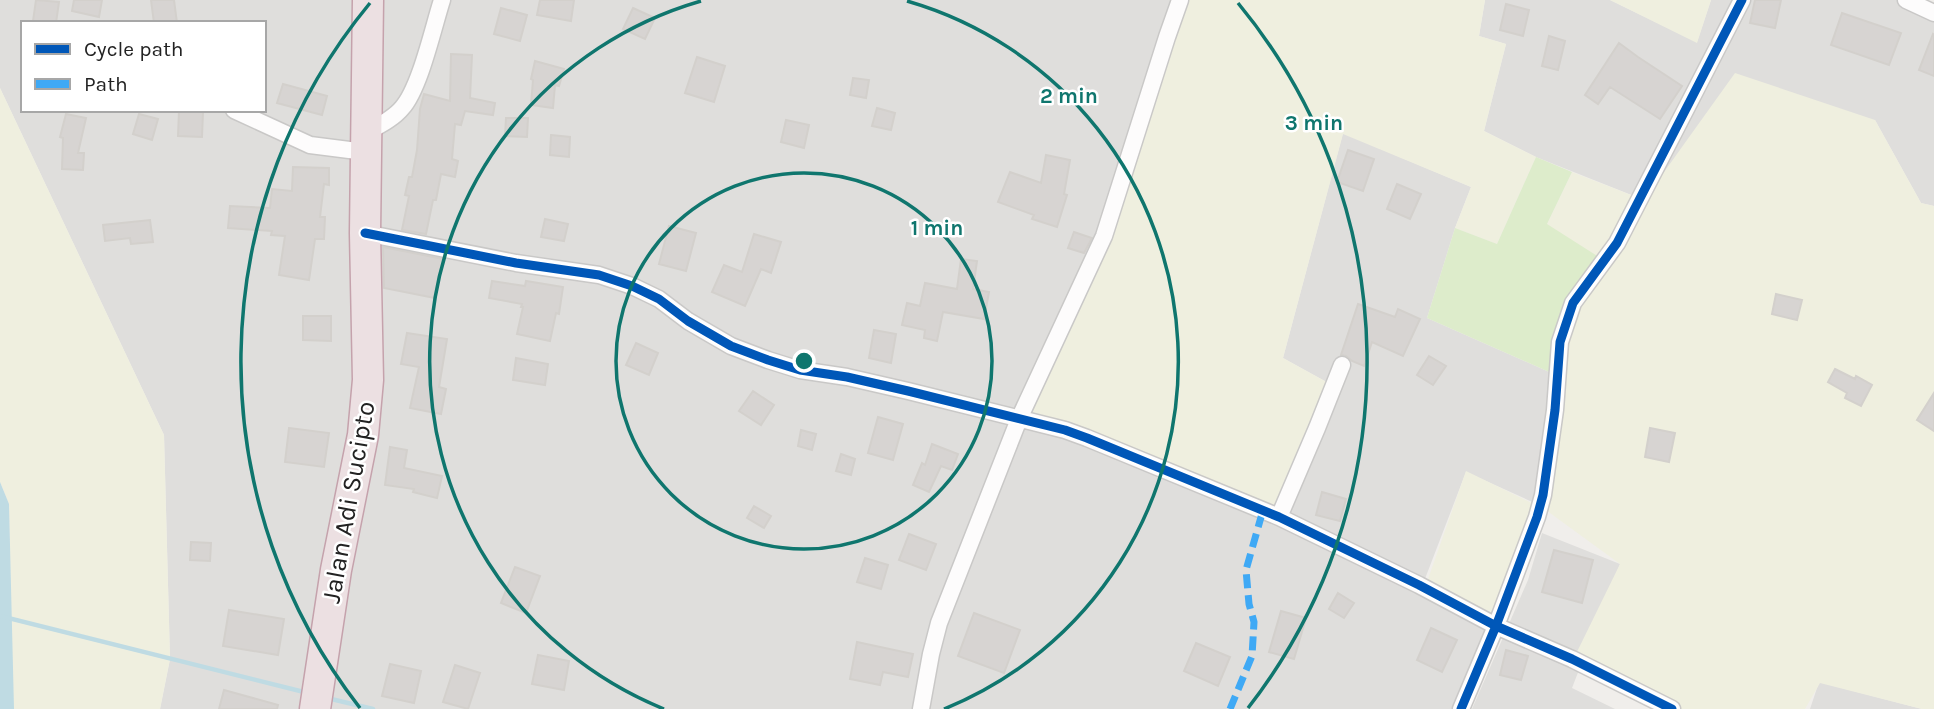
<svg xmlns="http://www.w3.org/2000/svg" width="1934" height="709" viewBox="0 0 1934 709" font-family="Karla,sans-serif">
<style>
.residential{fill:#dfdedc;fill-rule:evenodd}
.farmland{fill:#efefdf}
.grass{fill:#ddeccb}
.water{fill:#bfdbe3}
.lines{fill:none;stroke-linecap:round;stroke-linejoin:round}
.stream{stroke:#bfdbe3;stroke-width:4.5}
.building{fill:#d7d4d2;stroke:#d3d0cc;stroke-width:2}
.street-casing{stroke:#c9c8c7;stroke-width:19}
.highway-casing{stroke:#c5a2ac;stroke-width:33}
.street{stroke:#fdfcfc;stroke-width:16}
.highway{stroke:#ece0e2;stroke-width:30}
.quiet{stroke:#3fa9f5;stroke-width:7;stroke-dasharray:14 7;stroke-linecap:butt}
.cycleway-casing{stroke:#fff;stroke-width:13}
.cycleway{stroke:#0057b8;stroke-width:9}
.ring{fill:none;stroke:#0f766e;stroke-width:3.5}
.labels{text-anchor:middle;stroke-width:5;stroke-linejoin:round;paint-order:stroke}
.street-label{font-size:26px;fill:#222;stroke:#fff}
.centre{fill:#0f766e;stroke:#fff;stroke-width:3.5}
.ring-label{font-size:21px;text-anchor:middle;font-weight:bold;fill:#0f766e;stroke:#fff;stroke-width:5;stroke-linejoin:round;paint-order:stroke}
</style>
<rect width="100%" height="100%" fill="#f0eeeb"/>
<path class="residential" d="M0,0h1172l-14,37 -52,200 -86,181 312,-33 -49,-27 60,-225 128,54 -16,41 -28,90 129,57 -17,130 -73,-33 -43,112 73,38 -38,87h-1298l10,-50 -6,-224 -164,-347zM23,23h241v87h-241z
M1485,0h125l87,42 14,-42h187l36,15v191l-13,-3 -46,-83 -231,80 -108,-43 -52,-26 22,-87 -27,-8z
M1542,533l78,31 -48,124 43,21h-143l56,-129z
M1819,682l103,27h-112z"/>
<path class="farmland" d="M1172,0h313l-6,36 27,8 -22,87 52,26 -39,87 -42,-16 16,-41 -128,-53 -60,224 49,27 -53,128 -259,-95 86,-181 52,-200z
M1610,0h101l-14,43z
M1735,73l140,47 46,83 13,3v503h-12l-102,-26 -15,26h-124l-107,-51 46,-94 -81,-59 17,-130 -4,-37 13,-35 -18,-79 25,-52 72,28z
M0,88l164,347 6,224 -10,50h-147l-4,-205 -9,-22z
M1466,471l70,34 -42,112 -67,-35z"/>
<path class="grass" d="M1536,157l36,15 -25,52 55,35 -37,44 -13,35 4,37 -129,-57 28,-90 42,16z"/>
<path class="water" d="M0,482l9,22 5,205h-14z"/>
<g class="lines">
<path class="stream" d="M0,616l308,77
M327,698l46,11"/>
</g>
<path class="building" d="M36,0l23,2 -3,21 -23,-2z
M74,0h28l-3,17 -27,-6z
M151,0h23l3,23h-23z
M540,0h34l-3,21 -34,-6z
M1755,0h26l-6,28 -25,-5z
M1506,4l23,6 -6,26 -23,-6z
M501,8l26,7 -7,26 -26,-7z
M633,8l22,10 -10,21 -22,-10z
M1842,13l59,20 -12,32 -58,-20z
M1933,34l1,1v41l-15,-6z
M1549,36l16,5 -7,29 -16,-4z
M1619,43l19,14 44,29 -22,33 -50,-32 -12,17 -13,-9z
M451,54l21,1 -2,43 25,5 -2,12 -28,-4 -4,14 -6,-1 -3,35 6,2 -3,16 -14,-3 -5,26h-3l-7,34 -24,-4 7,-34 -4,-1 4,-18h3l5,-27 3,-41 4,-15 26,7z
M697,57l28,9 -11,36 -29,-9z
M535,61l29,8 -5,17 -4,-1 -2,23 -22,-3 2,-25 -2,-1z
M853,78l16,2 -3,18 -16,-3z
M283,84l44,12 -5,19 -45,-12z
M877,108l18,5 -4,17 -19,-4z
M179,111l24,1 -1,25 -24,-1z
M66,114l20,4 -8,35h6l-1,17 -21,-1 1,-31 -3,-1z
M139,114l19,5 -6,21 -19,-6z
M506,118h22l-1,19 -22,-1z
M786,120l23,5 -5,23 -23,-6z
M551,135l19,2 -1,20 -19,-2z
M1348,150l26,9 -11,32 -26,-9z
M1046,155l24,5 -6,34 3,1 -10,32 -25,-8 2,-4 -36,-13 12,-30 31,11z
M293,167l36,1v17l-5,-1 -4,33h5l-1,22h-9l-6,41 -30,-5 6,-39 -14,-1 1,-4 -44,-3 2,-22 40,2 2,-19 20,2z
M1397,184l24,10 -11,25 -23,-10z
M545,219l23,5 -4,17 -23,-4z
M150,220l3,22 -22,2 -1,-6 -25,3 -2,-16z
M669,226l27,7 -10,38 -27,-7z
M1074,232l18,6 -8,15 -16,-5z
M754,234l27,8 -10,31 -10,-4 -16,37 -33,-14 12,-27 18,7z
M383,247l60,12 -8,39 -51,-10z
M961,259l16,2 -4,28 16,3 -5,27 -41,-7 -6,29 -13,-3 1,-8 -23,-5 5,-22 13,3 5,-23 32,6z
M492,281l33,5 1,-5 37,6 -4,27 -3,-1 -6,28 -33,-7 6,-27h-2l1,-3 -33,-6z
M1776,294l26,6 -5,20 -25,-6z
M1358,304l37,13 3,-8 22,10 -17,37 -31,-14 -8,24 -12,-5 -6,-5 -5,-1z
M303,316h28v25l-28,-1z
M874,330l22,4 -5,29 -22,-5z
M407,333l40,6 -8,48 7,2 -5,25 -31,-6 9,-41 -18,-3z
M636,343l22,10 -9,22 -23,-10z
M1429,356l17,10 -13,19 -16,-10z
M516,358l32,6 -3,21 -32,-5z
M1835,369l20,10 1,-3 16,9 -11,21 -16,-8 2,-5 -19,-11z
M753,391l21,14 -13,20 -22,-14z
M1934,393v38l-17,-11z
M878,417l25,7 -10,36 -25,-7z
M289,428l40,5 -5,34 -39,-5z
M1650,428l25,5 -6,29 -24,-5z
M801,430l15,4 -4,16 -14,-4z
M932,444l26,10 -6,16 -11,-4 -12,26 -16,-7 9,-22 3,2z
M390,447l17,3 -3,18 38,8 -5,22 -24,-6 1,-3 -29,-4z
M841,454l14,5 -4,16 -15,-4z
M1322,492l24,7 -6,22 -24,-6z
M754,506l17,10 -7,12 -17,-10z
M909,534l27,10 -10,26 -27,-10z
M191,542l20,1 -1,18 -20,-1z
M1554,550l39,10 -11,43 -40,-11z
M865,558l23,7 -7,24 -24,-7z
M515,567l25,9 -14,37 -25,-10z
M1338,593l16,10 -10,15 -15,-9z
M229,610l55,9 -6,36 -55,-9z
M1281,611l25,7 -12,41 -25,-7z
M974,613l46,17 -16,43 -46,-17z
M1431,628l26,12 -15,32 -25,-12z
M857,642l56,12 -5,23 -25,-5 -3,13 -30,-6z
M1196,643l34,14 -12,29 -34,-15z
M1506,650l22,6 -7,24 -21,-5z
M538,655l31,6 -5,29 -32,-6z
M390,664l31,7 -7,32 -32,-7z
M455,665l25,8 -12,36 -25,-7z
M224,690l54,15 -1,4h-58z"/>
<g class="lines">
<defs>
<path id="street" d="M1906,0l28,13
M234,110l76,35 55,7
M366,133c12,-7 27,-14 36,-25 18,-20 31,-80 40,-108
M365,233l151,30 83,12 33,11 27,13 29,22 43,25 37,14 32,10 47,7 61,14 157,39 22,8 192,79 140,68 77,41 76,33 100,50
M1279,517l38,-89 25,-63
M921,709l10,-55 8,-31 80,-204 85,-183 63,-199 13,-37
M1461,709l35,-83 41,-109 6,-22 12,-85 5,-68 13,-39 44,-60 125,-243"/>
<path id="highway" d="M315,709l21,-139 27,-135 5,-55 -3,-147 3,-233"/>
</defs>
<use href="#street" class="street-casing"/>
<use href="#highway" class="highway-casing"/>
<use href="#street" class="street"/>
<use href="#highway" class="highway"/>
<path class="quiet" d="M1230,709l22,-53 2,-34 -5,-18 -3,-34 17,-60"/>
<defs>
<path id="cycleway" d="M365,233l151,30 83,12 33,11 27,13 29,22 43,25 37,14 32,10 47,7 61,14 157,39 22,8 192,79 140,68 77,41 76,33 100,50
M1461,709l35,-83 41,-109 6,-22 12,-85 5,-68 13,-39 44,-60 125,-243"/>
</defs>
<use href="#cycleway" class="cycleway-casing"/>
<use href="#cycleway" class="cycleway"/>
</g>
<g class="ring">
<circle cx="804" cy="361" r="188"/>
<path d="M664 709A375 375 0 0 1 701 1M907 1A375 375 0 0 1 944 709"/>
<path d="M360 708A563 563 0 0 1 370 3M1238 3A563 563 0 0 1 1248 708"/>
</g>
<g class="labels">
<g class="street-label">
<text transform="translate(348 502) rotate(-80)" y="9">Jalan Adi Sucipto</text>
</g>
</g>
<circle cx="804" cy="361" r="10" class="centre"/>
<g class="ring-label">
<text x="1069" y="103">2 min</text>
<text x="1314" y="130">3 min</text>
<text x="937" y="235">1 min</text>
</g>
<rect x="21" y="21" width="245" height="91" fill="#ffffff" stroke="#a7a7a7" stroke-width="2"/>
<rect x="35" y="44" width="35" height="10" fill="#0057b8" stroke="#a7a7a7" stroke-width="2"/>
<text x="84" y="56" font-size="21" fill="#222222">Cycle path</text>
<rect x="35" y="79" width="35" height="10" fill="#3fa9f5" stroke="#a7a7a7" stroke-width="2"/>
<text x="84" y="91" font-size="21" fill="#222222">Path</text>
</svg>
